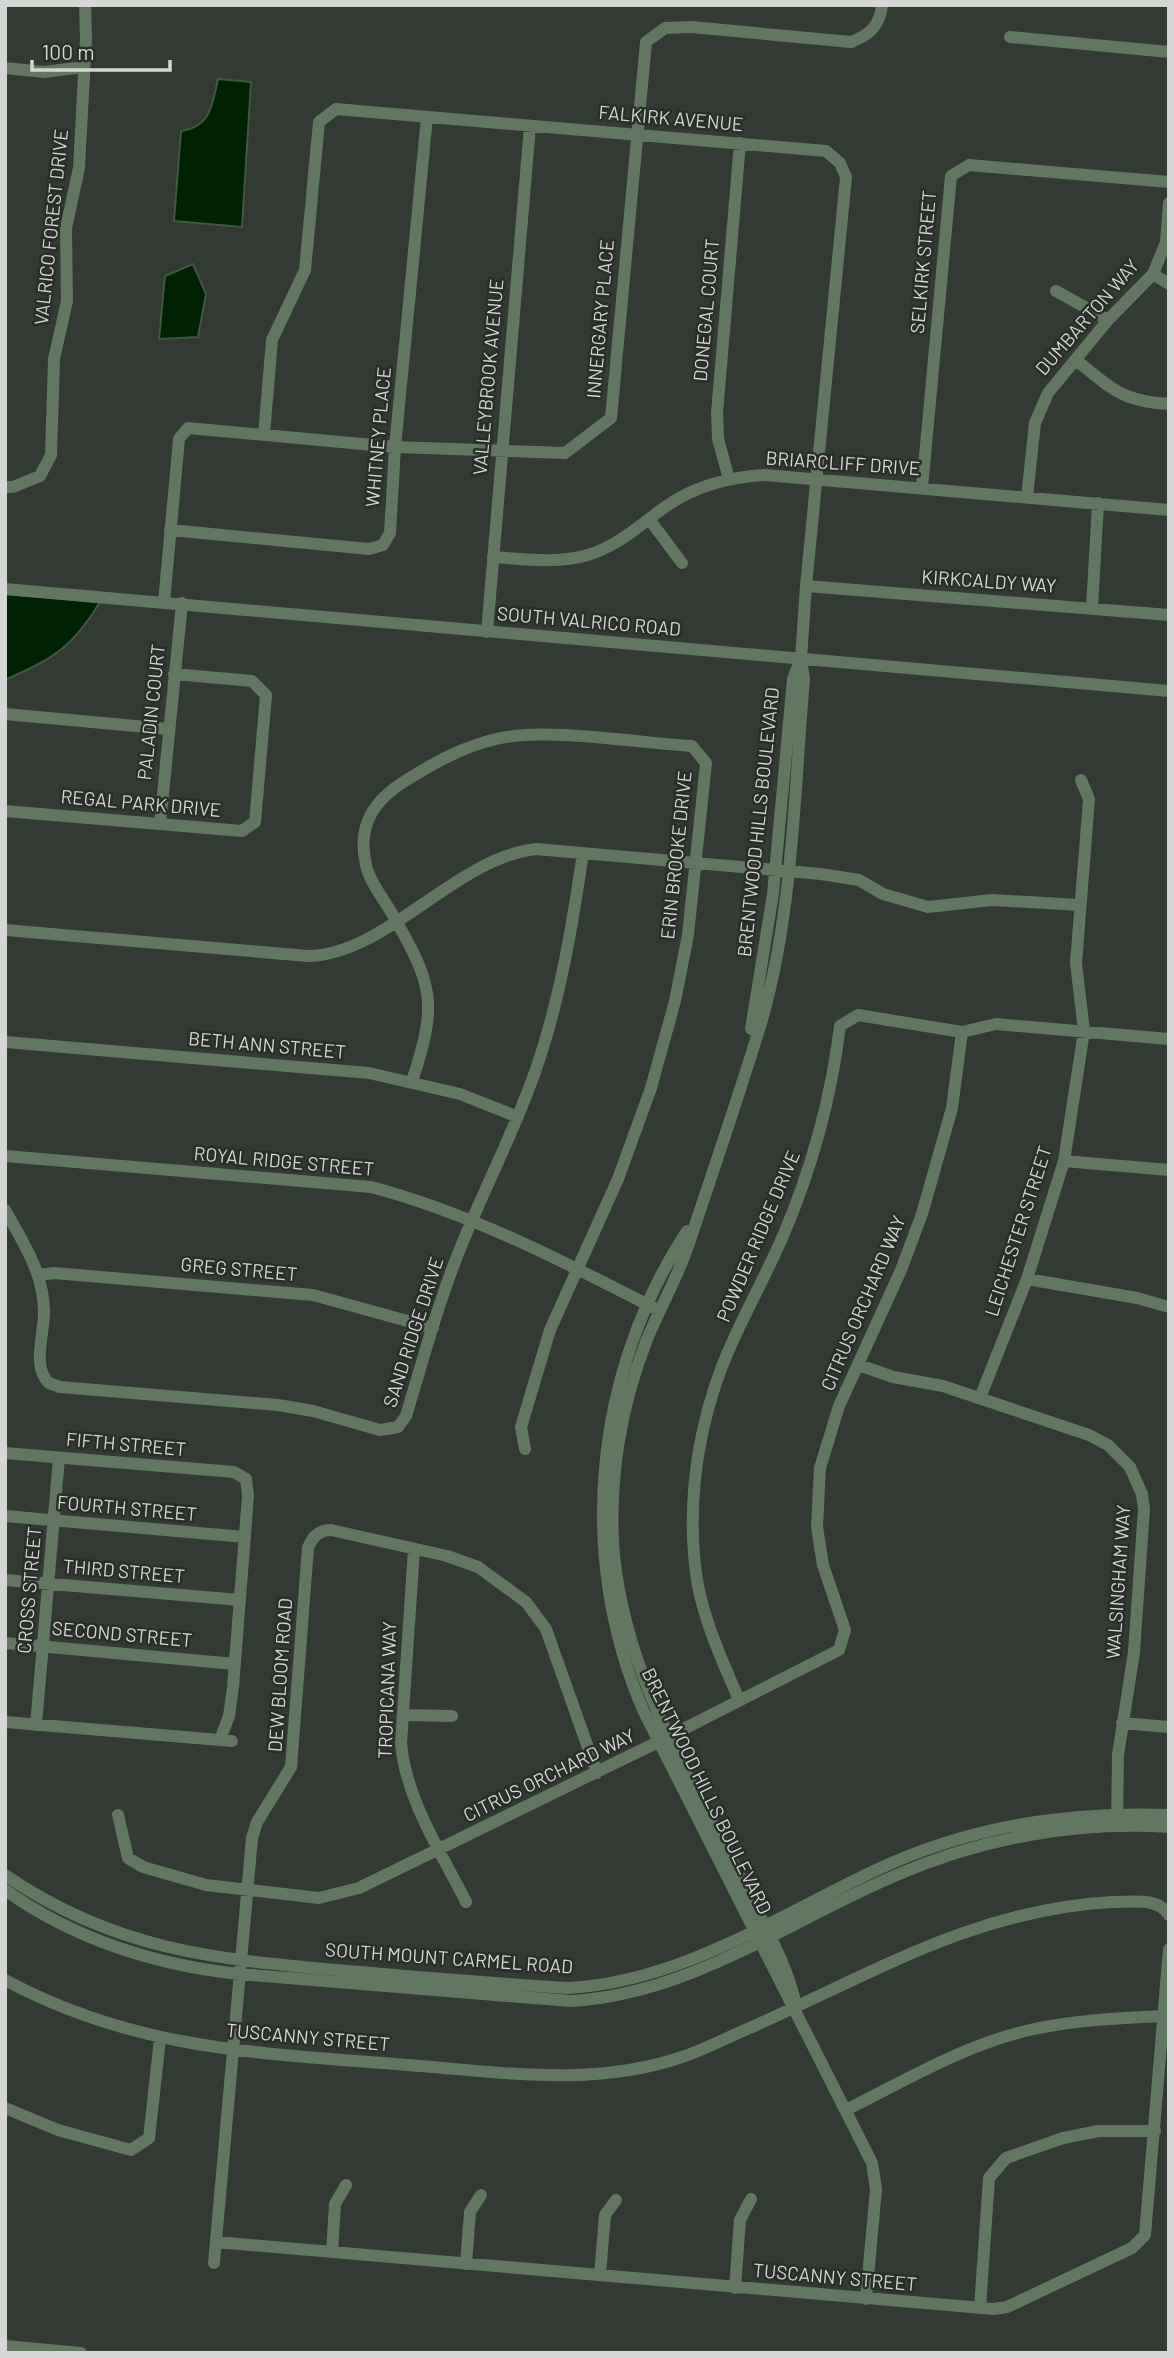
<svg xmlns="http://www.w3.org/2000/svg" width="1174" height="2358" viewBox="0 0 1174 2358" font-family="Barlow,sans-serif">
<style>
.water{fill:#002102;stroke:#405841;stroke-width:2}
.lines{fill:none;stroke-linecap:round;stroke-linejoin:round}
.minor{stroke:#627661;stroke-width:12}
.labels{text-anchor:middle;stroke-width:5;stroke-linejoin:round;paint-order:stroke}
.street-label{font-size:19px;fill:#d4d7d3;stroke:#292e29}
</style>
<rect width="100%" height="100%" fill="#333933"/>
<path class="water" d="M218,79l33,3 -9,145 -68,-6 7,-90c30,-4 31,-26 37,-52z
M193,264l13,30 -8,43 -39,2 6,-63z
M5,594l95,8c-28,46 -46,56 -95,78z"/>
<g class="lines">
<path class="minor" d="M1010,37l159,15
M5,68l39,4 40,-5
M1153,274l16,10
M1056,291l52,29
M1076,360c36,29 45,41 93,44
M264,434l8,-94 33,-70 14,-148 17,-13 490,42 14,12 6,14 -40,409 -5,73 3,20c-10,115 -11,243 -46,354 -22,71 -46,142 -70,213 -11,33 -29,63 -42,96 -26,67 -38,141 -32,213 12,121 77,224 130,330 18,36 46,84 52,122
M729,479l-11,-40 -1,-26 23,-270
M5,487h8l27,-11 11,-21 3,-96 13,-58 -1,-73 13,-60 7,-130 -1,-33
M922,488l29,-312 18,-11 200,17
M1027,497l8,-74 13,-30 60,-73 45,-46 13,-32 3,-39
M649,519l33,44
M170,530l199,19 14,-4 7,-12 5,-86 32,-330
M493,557c31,2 64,7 95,-2 30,-9 52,-30 77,-48 30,-21 64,-30 100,-32l404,35
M806,586l363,29
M5,589l1164,102
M164,602l15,-163 9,-11 207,19 170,6 46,-35 35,-376 19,-14 26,-1 160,15c19,-7 29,-17 31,-37
M1092,608l6,-105
M487,632l43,-506
M5,714l163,15
M5,811l237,20 13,-9 11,-127 -14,-14 -78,-7
M160,824l22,-221
M5,930l303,26c78,-1 147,-98 228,-107l285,25 38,6 24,14 45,13 64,-7 88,5
M751,1029l22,-135 20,-215 8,-20
M5,1042l364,31 91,21 58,23
M412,1081c27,-80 20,-98 -21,-169 -8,-14 -22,-31 -25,-47 -9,-39 7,-64 39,-84 29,-18 57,-34 91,-42 50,-12 142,4 196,7l14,17 -18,172 -13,66 -24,87 -33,91 -68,151 -29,97 4,22
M5,1156l366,31c99,26 194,75 285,122
M1064,1161l105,9
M5,1210c18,32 38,62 39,100 1,22 -13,57 5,73l11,4 218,18 35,6 67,19 18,-3 8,-11c17,-56 32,-113 54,-167 24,-60 54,-117 75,-177 25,-71 37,-145 48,-219
M687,1231c-93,142 -111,326 -43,481l228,451 4,26 -10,110
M39,1275l15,-2 259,22 120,33
M1027,1279l110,19 32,9
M859,1365l34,12 50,9 146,49 19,10 22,22 12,27 2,15 -10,143 -16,103 -1,68
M980,1398l47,-119 37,-118 20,-130 -8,-68 13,-164 -8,-19
M5,1453l229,19 12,7 2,17 -15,191 -4,29 -9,24
M5,1516l240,21
M414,1549l-13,194c5,57 40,109 65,159
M5,1580l235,20
M5,1643l230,21
M739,1700c-16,-38 -35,-78 -42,-120 -10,-65 -2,-133 18,-194 17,-52 47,-101 68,-150 29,-68 48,-137 57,-210l18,-11 104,17 34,-8 173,15
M404,1715l48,1
M5,1722l227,19
M1122,1723l47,4
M36,1725l23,-267
M118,1815l10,43 15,9 63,18 113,13 40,-10 299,-146 181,-92 6,-20 -22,-65 -6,-38 3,-59 19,-62 62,-136 21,-56 30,-106 10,-76
M5,1875c115,79 221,85 355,97 70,6 139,12 208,16 111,-6 207,-70 306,-117 92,-44 193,-60 295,-56
M5,1890c69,49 151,75 234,84l331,27c122,-7 219,-81 329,-127 84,-36 178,-53 270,-47
M5,1980c132,71 257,73 402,85 95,7 187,23 278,-9 23,-8 45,-20 67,-29 121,-54 225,-118 361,-125 19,0 45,-5 56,13
M5,2108l53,22 73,20 18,-12 11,-99
M846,2110c60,-30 122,-67 188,-81 43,-9 86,-11 129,-13
M216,2242l778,67 13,-2 125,-59 13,-13 24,-286
M332,2252l3,-48 11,-19
M214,2263l38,-425 5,-16 34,-55 17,-219c4,-11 11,-18 23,-18l116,26 31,11 48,35 20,27 51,144
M466,2264l4,-52 11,-17
M600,2274l5,-59 11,-15
M735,2288l5,-68 11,-21
M980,2308l9,-130 17,-20 57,-20 36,-7h56
M5,2346l76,7"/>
</g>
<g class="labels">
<g class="street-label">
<text transform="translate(671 118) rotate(5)" y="7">FALKIRK AVENUE</text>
<text transform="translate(51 227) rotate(-84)" y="7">VALRICO FOREST DRIVE</text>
<text transform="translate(923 262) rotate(-85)" y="7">SELKIRK STREET</text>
<text transform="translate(706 310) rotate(-85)" y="7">DONEGAL COURT</text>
<text transform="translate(1087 317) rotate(-49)" y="7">DUMBARTON WAY</text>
<text transform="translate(600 319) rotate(-85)" y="7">INNERGARY PLACE</text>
<text transform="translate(488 377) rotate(-85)" y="7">VALLEYBROOK AVENUE</text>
<text transform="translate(378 437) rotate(-85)" y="7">WHITNEY PLACE</text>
<text transform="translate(843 463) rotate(4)" y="7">BRIARCLIFF DRIVE</text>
<text transform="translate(989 581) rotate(4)" y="7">KIRKCALDY WAY</text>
<text transform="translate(589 621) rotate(5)" y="7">SOUTH VALRICO ROAD</text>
<text transform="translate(151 712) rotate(-84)" y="7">PALADIN COURT</text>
<text transform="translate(141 803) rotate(5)" y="7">REGAL PARK DRIVE</text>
<text transform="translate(758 822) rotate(-84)" y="7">BRENTWOOD HILLS BOULEVARD</text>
<text transform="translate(676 855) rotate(-84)" y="7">ERIN BROOKE DRIVE</text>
<text transform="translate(267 1045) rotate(5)" y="7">BETH ANN STREET</text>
<text transform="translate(284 1161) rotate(5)" y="7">ROYAL RIDGE STREET</text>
<text transform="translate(1018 1231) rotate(-72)" y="7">LEICHESTER STREET</text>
<text transform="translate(758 1236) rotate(-67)" y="7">POWDER RIDGE DRIVE</text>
<text transform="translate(239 1269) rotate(5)" y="7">GREG STREET</text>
<text transform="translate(863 1303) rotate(-67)" y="7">CITRUS ORCHARD WAY</text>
<text transform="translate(413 1332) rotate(-72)" y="7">SAND RIDGE DRIVE</text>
<text transform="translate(126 1444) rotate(5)" y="7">FIFTH STREET</text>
<text transform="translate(127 1508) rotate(5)" y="7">FOURTH STREET</text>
<text transform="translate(124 1571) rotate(5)" y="7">THIRD STREET</text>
<text transform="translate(1118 1582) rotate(-86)" y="7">WALSINGHAM WAY</text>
<text transform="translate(29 1590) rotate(-85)" y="7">CROSS STREET</text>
<text transform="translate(122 1634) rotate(5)" y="7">SECOND STREET</text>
<text transform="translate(280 1675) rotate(-86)" y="7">DEW BLOOM ROAD</text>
<text transform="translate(387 1690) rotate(-88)" y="7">TROPICANA WAY</text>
<text transform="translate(549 1775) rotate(-26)" y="7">CITRUS ORCHARD WAY</text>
<text transform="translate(707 1791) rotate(64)" y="7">BRENTWOOD HILLS BOULEVARD</text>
<text transform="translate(449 1958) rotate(4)" y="7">SOUTH MOUNT CARMEL ROAD</text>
<text transform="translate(308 2037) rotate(5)" y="7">TUSCANNY STREET</text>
<text transform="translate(835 2277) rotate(5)" y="7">TUSCANNY STREET</text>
</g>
</g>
<rect width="1174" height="2358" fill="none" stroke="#d4d7d3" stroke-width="14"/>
<path d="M32 60v10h138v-10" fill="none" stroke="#d4d7d3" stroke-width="3.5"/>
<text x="42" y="60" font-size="21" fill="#d4d7d3" stroke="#292e29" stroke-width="5" paint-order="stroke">100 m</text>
</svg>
